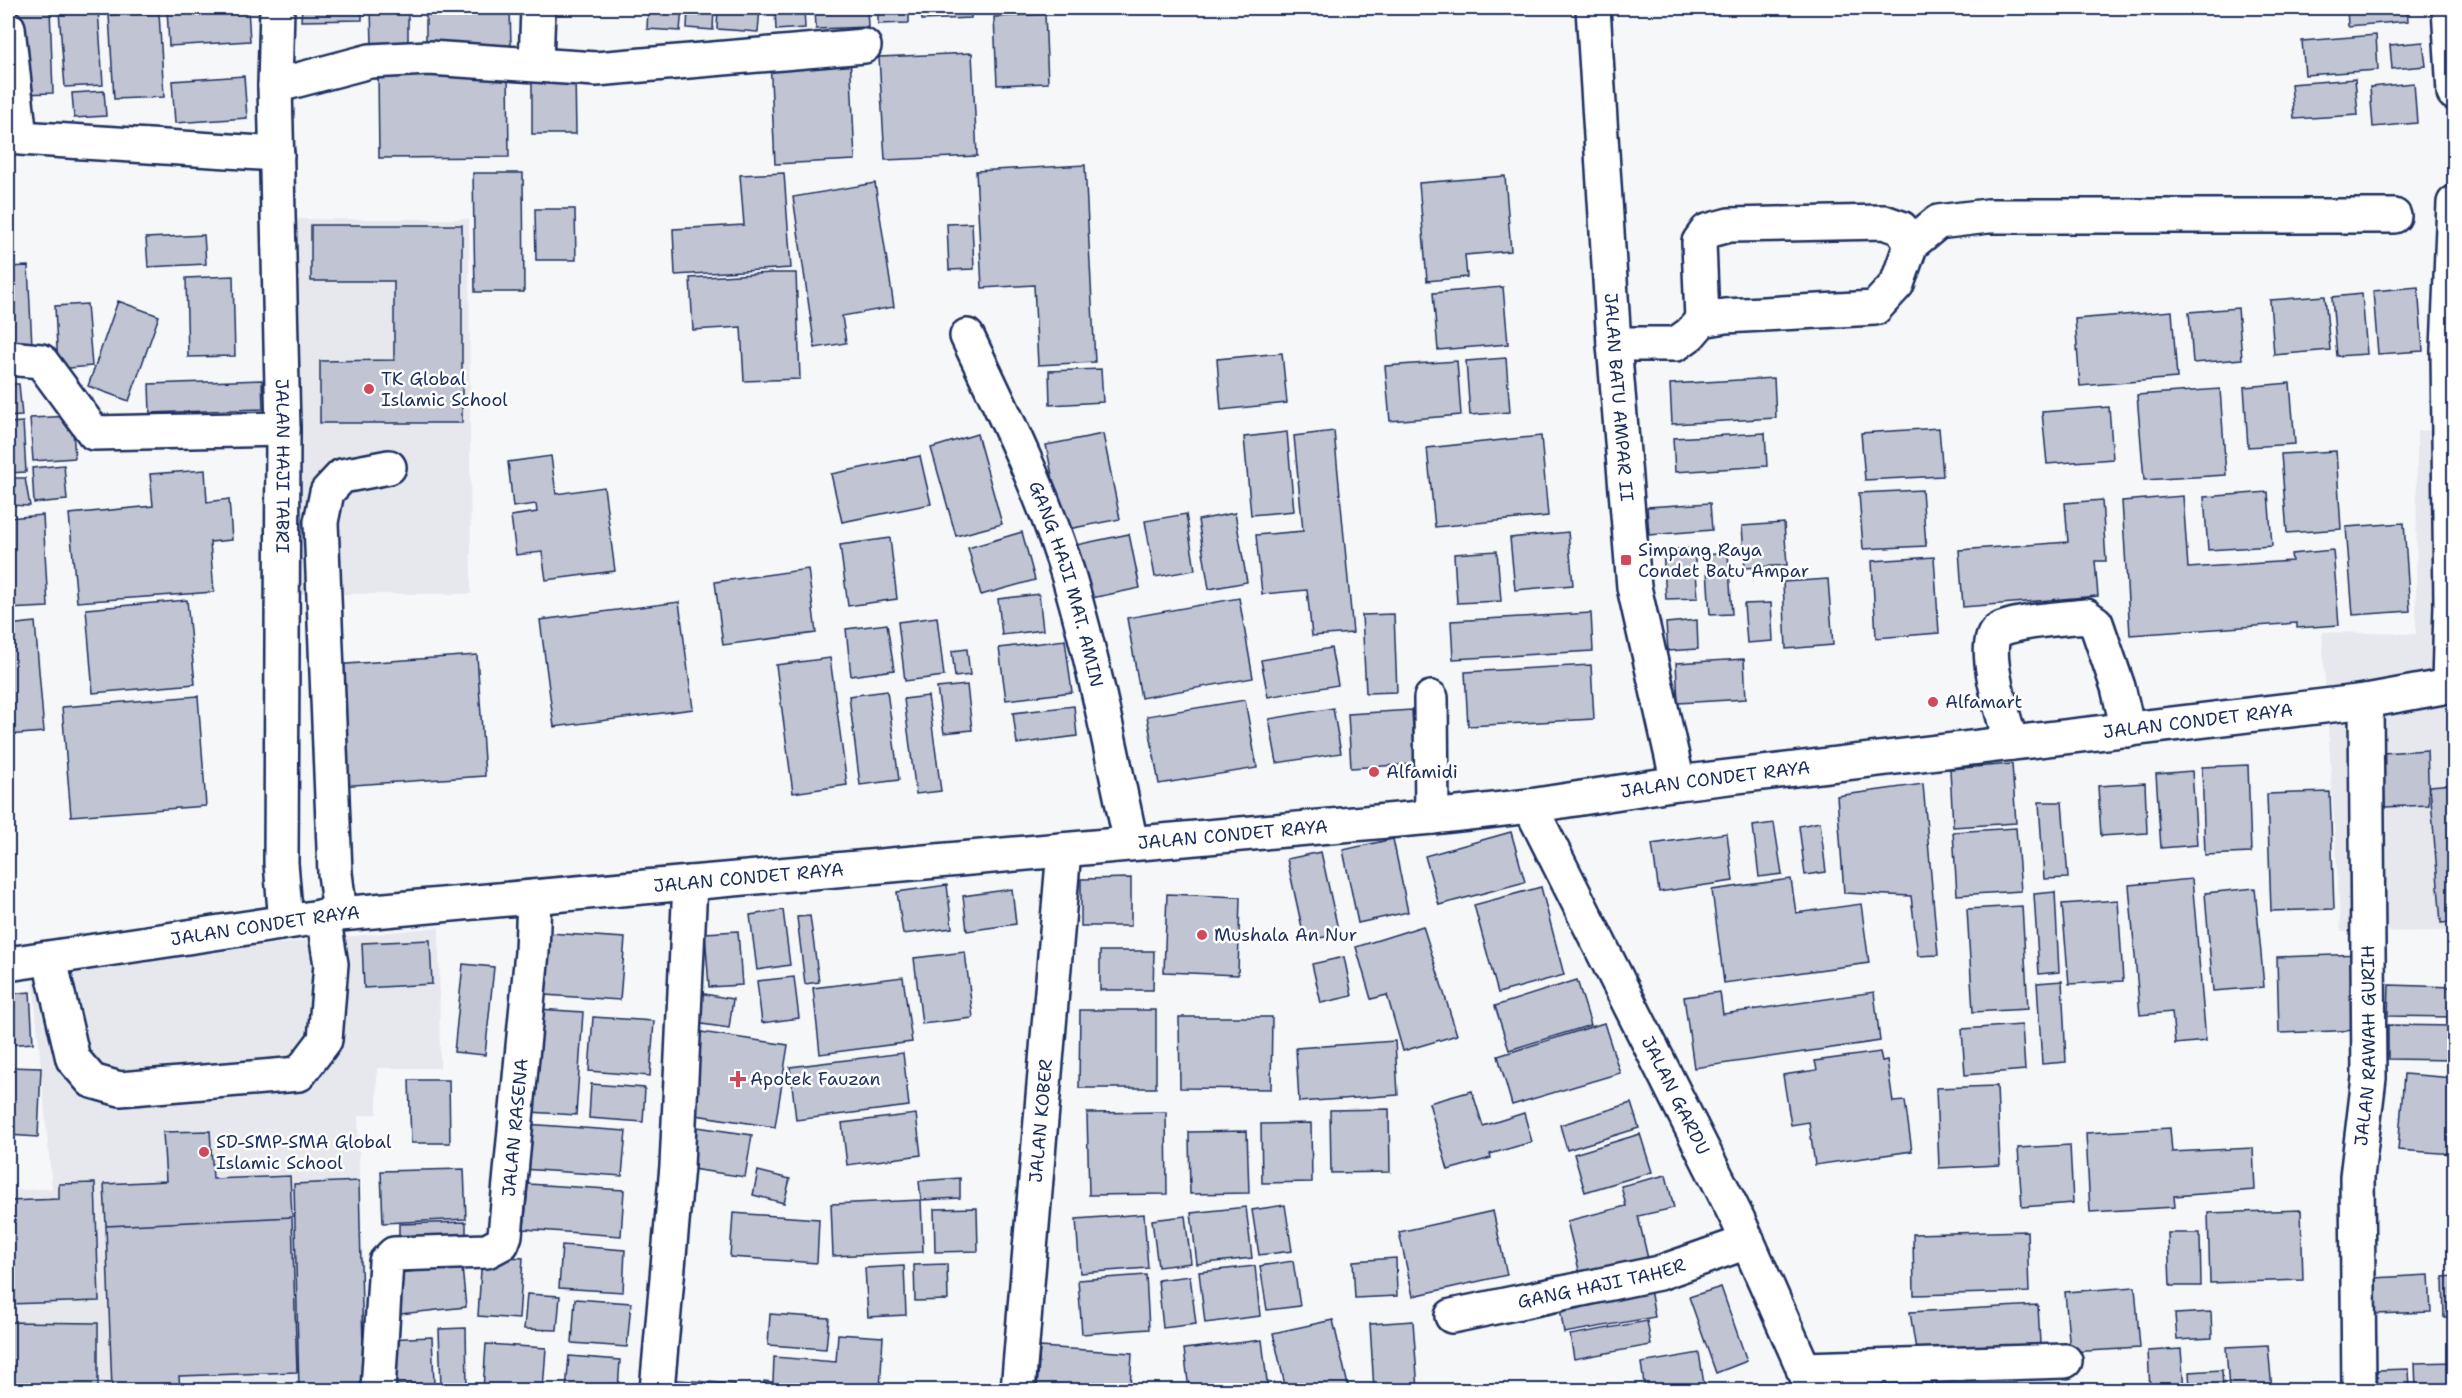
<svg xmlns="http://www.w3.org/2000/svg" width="2462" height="1398" viewBox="0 0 2462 1398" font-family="'Shantell Sans',sans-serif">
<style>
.built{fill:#e6e8ee}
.building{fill:#c0c4d3;stroke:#1b2f5e;stroke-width:1.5}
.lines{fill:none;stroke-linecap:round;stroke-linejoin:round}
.minor-casing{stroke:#1b2f5e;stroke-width:38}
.minor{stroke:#fff;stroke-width:33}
.poi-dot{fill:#d1495b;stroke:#fff;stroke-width:2}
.labels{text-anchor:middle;stroke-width:5;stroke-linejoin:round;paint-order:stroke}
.poi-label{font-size:18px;fill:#1b2f5e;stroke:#fff;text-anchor:start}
.street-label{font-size:18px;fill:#1b2f5e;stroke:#fff}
</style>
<rect width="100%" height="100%" fill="#f6f7f9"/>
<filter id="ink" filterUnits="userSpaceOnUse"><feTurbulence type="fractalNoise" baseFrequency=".0167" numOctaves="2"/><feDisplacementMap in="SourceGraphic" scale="12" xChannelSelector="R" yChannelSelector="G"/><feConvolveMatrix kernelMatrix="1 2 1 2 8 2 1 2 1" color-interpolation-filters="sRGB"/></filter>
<g filter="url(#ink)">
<path class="built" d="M268,219h201l2,375h-202z
M2454,429v502l-113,1 -19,-300 94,2 1,-203z
M439,927l1,141h-63v46l-19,2 6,274h-356v-199l44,-3 -20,-218z"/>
<path class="building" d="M50,8l3,85 -32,1 -3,-84z
M167,8h81l2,33 -81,5z
M302,8h60v12l-61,1z
M371,8h37v37h-36z
M426,8h84l1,39 -85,1z
M648,8h34l-2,23 -33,-2z
M688,8h26l-1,22 -26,-2z
M718,8h42l-2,24 -41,-3z
M775,8h29l1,20 -29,2z
M815,8h52l1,19 -52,2z
M878,8h31v15l-31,1z
M921,8h50v10l-49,2z
M2347,8h60l1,13 -60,5z
M98,9l5,76 -38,2 -6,-75z
M159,13l5,84 -50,2 -5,-84z
M1045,14l3,69 -51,2 -3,-68z
M2376,35l2,35 -73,5 -3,-34z
M2423,42l3,24 -34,3 -2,-24z
M972,53l5,103 -92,4 -6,-103z
M850,54l5,106 -80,4 -5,-106z
M508,70l1,87 -130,1 -1,-87z
M532,73h43l1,61h-44z
M244,76l3,42 -72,5 -3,-42z
M2355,79l3,36 -64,4 -3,-35z
M2414,83l3,40 -44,4 -3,-40z
M104,91l2,25 -32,2 -2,-25z
M1085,165l10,197 -57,3 -4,-80 -52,3 -6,-117z
M473,173h50l1,119h-49z
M784,173l7,95 -116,7 -2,-46 71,-4 -4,-50z
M1505,176l6,75 -46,4 2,22 -40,4 -8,-98z
M875,183l19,124 -52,9 4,27 -31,5 -22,-151z
M535,209h40l1,51h-40z
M972,223l2,46 -25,1 -2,-46z
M311,225h151v198h-142v-62l74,-1v-79h-83z
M204,235l2,29 -58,3 -2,-29z
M28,266l4,80 -24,1v-80z
M772,273h24l4,106 -56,2 -3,-54 -48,3 -3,-52z
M233,276l2,80 -47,1 -2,-79z
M1503,287l5,57 -70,6 -5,-57z
M2418,287l5,64 -45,3 -5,-63z
M2362,294l5,60 -30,2 -5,-59z
M2325,296l5,54 -56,5 -4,-55z
M118,301l41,15 -30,85 -41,-15z
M87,304l5,62 -34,3 -3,-63z
M2238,308l4,51 -49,4 -4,-51z
M2172,311l5,67 -97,8 -5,-67z
M1282,353l5,50 -66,7 -4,-51z
M1506,358l4,54 -40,3 -4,-54z
M1457,361l4,54 -71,6 -5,-55z
M1101,369l2,33 -53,3 -1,-34z
M1774,378l2,40 -104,6 -2,-40z
M262,380l1,29 -113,4 -1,-29z
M2290,383l5,61 -47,3 -4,-60z
M8,384h11l3,32 -14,1z
M2220,389l6,86 -82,5 -7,-85z
M2109,407l4,52 -66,5 -5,-52z
M72,416l3,42 -42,3 -3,-43z
M23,422l3,50 -18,1v-50z
M1939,428l4,48 -78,4 -4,-47z
M1334,431l19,202 -41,3 -5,-46 -45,4 -6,-59 47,-4 -9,-95z
M1287,432l7,79 -43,4 -7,-78z
M1765,433l2,33 -92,6 -2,-34z
M977,434l25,90 -46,12 -25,-88z
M1103,434l17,85 -57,11 -17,-85z
M1541,436l7,80 -113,11 -8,-79z
M2336,451l5,78 -54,4 -6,-79z
M551,456l5,38 48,-7 11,84 -69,9 -4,-28 -26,3 -5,-39 26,-4 -1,-8 -23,3 -5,-45z
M920,456l11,48 -89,18 -11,-48z
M64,465l3,35 -33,3 -2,-35z
M205,470l2,32 22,-3 3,41 -22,2 4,50 -137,10 -8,-88 84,-8 -3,-32z
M8,478h17l5,28 -22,-1z
M1922,490l4,56 -63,3 -4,-56z
M2268,492l4,54 -64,4 -4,-53z
M2183,496l5,72 104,-7 -1,-7 42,-4 6,75 -42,3v-5l-167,12 -8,-134z
M2102,500l4,61h-11l3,35 -135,11 -4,-57 109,-8 -3,-39z
M1710,503l2,27 -63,5 -2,-28z
M1235,513l12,69 -38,7 -11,-69z
M1186,514l9,56 -40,7 -10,-56z
M43,515l5,92 -40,2v-91z
M1784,523l3,42 -42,3 -3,-42z
M2404,523l6,88 -57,4 -7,-88z
M1022,532l13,48 -54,15 -13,-47z
M1568,532l5,53 -58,5 -5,-52z
M1129,534l11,54 -58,12 -11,-54z
M890,538l7,61 -49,7 -8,-61z
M1694,548l4,50 -32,1 -3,-49z
M1497,551l4,50 -44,2 -3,-49z
M1728,553l4,61 -22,1 -4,-60z
M1934,557l5,76 -63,5 -4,-77z
M808,569l8,64 -93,12 -8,-63z
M1828,579l5,66 -47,4 -3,-67z
M1039,594l4,36 -41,5 -4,-36z
M1239,598l14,80 -112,20 -14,-80z
M187,600l8,84 -102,9 -7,-84z
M679,602l14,107 -139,18 -14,-107z
M1771,603l2,38 -26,2 -3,-39z
M1591,613l2,38 -140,8 -2,-38z
M1394,614l3,78 -31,1 -4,-78z
M937,617l7,59 -39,5 -7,-59z
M1697,620l1,29 -30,2 -2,-28z
M35,622l9,110 -36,3v-110z
M887,624l7,46 -43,6 -5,-47z
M1065,640l7,52 -66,8 -7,-52z
M1331,648l7,37 -70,12 -7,-37z
M967,649l3,26 -15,2 -3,-26z
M477,655l8,121 -146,10 -7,-121z
M830,658l17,127 -54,8 -17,-128z
M1744,659l2,40 -68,4 -2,-40z
M1591,665l3,54 -126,7 -3,-54z
M967,685l5,45 -28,3 -7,-45z
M887,691l12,89 -39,5 -11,-89z
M198,696l8,110 -135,10 -9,-109z
M928,696l13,95 -25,3 -12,-95z
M1245,700l12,68 -98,16 -12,-68z
M1074,706l3,30 -60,8 -4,-31z
M1333,708l8,45 -64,10 -8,-44z
M1412,710l3,54 -64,4 -3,-54z
M2427,750l2,55 -44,2 -2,-54z
M2012,764l4,59 -63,4 -3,-58z
M2248,765l3,88 -46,2 -3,-88z
M2192,771l5,74 -36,3 -5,-74z
M2145,783l2,50 -46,3 -3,-50z
M1923,784l15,171 -20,1 -7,-60 -67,-3 -7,-97z
M2454,784v138l-13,1 -11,-137z
M2330,792l4,117 -63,2 -4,-117z
M2039,802h23l6,76 -24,1z
M1820,822l6,50 -21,3 -6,-49z
M1774,823l8,51 -23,3 -6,-51z
M2016,828l5,63 -64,4 -4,-63z
M1511,832l14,50 -86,23 -14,-49z
M1727,833l6,48 -74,11 -7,-48z
M1393,839l15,73 -50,11 -15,-73z
M1321,852l18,82 -34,7 -18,-82z
M1131,878v48h-50v-47z
M1791,879l5,34 65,-9 8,59 -145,20 -12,-93z
M2192,879l14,162 -31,3 -3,-32 -32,3 -11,-130z
M947,885l5,43 -49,6 -6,-42z
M1541,887l23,88 -66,18 -24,-88z
M2255,888l9,99 -51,4 -8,-98z
M1012,889l4,35 -49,7 -4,-35z
M2055,892l4,80 -20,2 -5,-80z
M1167,894l73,3 -2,78 -74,-3z
M2118,900l5,81 -54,3 -7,-80z
M2022,906l6,103 -55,3 -6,-103z
M783,910l7,55 -33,5 -7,-55z
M810,916l9,66 -14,2 -8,-67z
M1423,926l34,109 -54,16 -16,-56 -16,4 -15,-52z
M738,931l4,54 -33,2 -4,-54z
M548,933l77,5 -5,62 -76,-5z
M430,940l2,44 -68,4 -2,-45z
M1100,951h54l-1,39h-53z
M965,952l8,66 -51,6 -8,-66z
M2361,954l2,76 -84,3 -2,-76z
M1344,957l8,39 -31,7 -9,-39z
M463,964l31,3 -9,88 -31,-3z
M794,977l5,41 -37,5 -5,-42z
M903,977l9,65 -92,12 -7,-66z
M1577,980l14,45 -82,25 -14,-44z
M2062,981l4,81 -24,2 -5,-81z
M2389,985l65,2v30l-66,-1z
M30,992l3,51 -25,2v-51z
M1720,992l3,22 151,-22 6,49 -186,27 -10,-71z
M699,993l34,6 -4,29 -34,-5z
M538,1009l45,3 -7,103 -46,-3z
M1080,1010h76v78h-77z
M593,1017l61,4 -4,55 -61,-5z
M1179,1017h93l-1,72 -91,-1z
M1604,1023l16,50 -108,32 -14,-49z
M2022,1025l3,45 -60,5 -3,-46z
M2388,1025l66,1v34l-66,-1z
M701,1032l87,13 -13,82 -86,-13z
M1395,1041l3,54 -99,7 -3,-54z
M1880,1052l2,9 5,-1 6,42 12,-1 7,50 -97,14 -6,-43 -18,3 -8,-50 34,-5 -2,-9z
M903,1053l6,53 -113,14 -6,-53z
M8,1067l33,1 -3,69 -30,-2z
M2404,1074l50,4v76l-56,-4z
M409,1080h40l1,63h-39z
M591,1084l54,4 -2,34 -54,-4z
M1997,1086l3,79 -61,3 -3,-80z
M1472,1091l11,35 41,-13 8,29 -42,12 1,4 -43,12 -19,-67z
M1631,1103l8,25 -72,22 -7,-25z
M1389,1109l1,63 -59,1 -1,-63z
M1166,1112l1,82 -78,1 -2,-82z
M916,1114l5,41 -74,10 -5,-42z
M1311,1123l1,59 -50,1 -1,-59z
M525,1124l101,7 -4,45 -100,-7z
M697,1127l55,8 -7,42 -53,-8z
M2170,1128l2,24 81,-4 2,42 -81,6 1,11 -85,5 -4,-79z
M210,1131l3,48 77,-3 2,41 -186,9 -2,-42 62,-3 -3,-49z
M1247,1131l2,62 -59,1 -1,-62z
M1640,1134l12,38 -67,20 -11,-38z
M2070,1145l3,58 -51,4 -4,-59z
M464,1169l2,50 -83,4 -2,-52z
M758,1171l32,8 -6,24 -31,-8z
M1666,1175l8,33 -36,8 11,47 -68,15 -14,-57 59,-15 -5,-20z
M960,1178v20l-39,2 -2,-19z
M359,1181l5,209h-65l-5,-206z
M95,1183l4,118 -91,3v-103l51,-2v-15z
M528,1184l96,6 -3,46 -97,-7z
M921,1200l2,52 -90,4 -2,-52z
M1285,1205l7,46 -33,4 -7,-45z
M1246,1207l6,51 -55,6 -6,-51z
M977,1208l1,43 -43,1 -1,-43z
M2301,1210l2,70 -93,3 -2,-70z
M1493,1211l14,64 -94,21 -14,-64z
M733,1213l86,6 -2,44 -87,-6z
M1144,1214l4,54 -68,5 -4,-54z
M1185,1216l6,47 -33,4 -6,-47z
M292,1217l5,155 -118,4 1,14h-68l-6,-164z
M466,1222v25h-67v-23z
M2027,1231l2,61 -115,3 -1,-61z
M2168,1233h32l1,53h-31z
M562,1245l63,5 -2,42 -64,-4z
M482,1255l41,3 -4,61 -41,-3z
M1396,1258l1,38 -42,2 -2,-37z
M1293,1261l7,45 -33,4 -7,-44z
M947,1264l1,36 -33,1 -1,-36z
M904,1266l2,49 -38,2 -3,-49z
M1255,1266l5,50 -55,7 -6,-51z
M462,1267l4,40 -66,7 -4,-41z
M1146,1275l3,54 -67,5 -4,-54z
M2429,1275l2,37 -57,2 -1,-36z
M1190,1276l6,48 -33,4 -5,-48z
M2454,1276v42h-10l-1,-41z
M1649,1284l6,33 -91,16 -5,-32z
M1721,1287l26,74 -31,12 -27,-76z
M2135,1287l5,61 -70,4 -5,-60z
M527,1294l33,2 -3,34 -33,-1z
M575,1299l56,4 -4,44 -55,-4z
M2038,1305l2,39 -124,6 -6,-38z
M2211,1312l1,26 -35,2 -2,-26z
M770,1314l59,4 -3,31 -58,-4z
M1333,1320l16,70h-63l-13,-57z
M1413,1321l5,69h-44l-4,-66z
M1647,1321l4,24 -77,14 -4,-24z
M8,1322l90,1v67l-90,-1z
M466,1328l1,59 -26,1 -2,-59z
M838,1334l45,3 -3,53h-117l1,-9 9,1 1,-25 62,5z
M432,1337l2,46 -48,2 -3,-46z
M1262,1340l6,50h-79l-5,-41z
M486,1344l60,4 -3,42h-60z
M2268,1345l4,45h-43l-3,-43z
M1040,1347l92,6 -2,37h-93z
M2181,1349l3,41h-34l-2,-39z
M1699,1353l6,37h-60l-4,-27z
M569,1356l51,4 -2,30h-52z
M2454,1362v28h-38l-1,-27z
M2409,1369l1,21h-32l-1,-20z
M2222,1370l1,20h-33l-1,-18z
M665,1379l70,5 -1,6h-70z"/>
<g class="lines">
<defs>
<g id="minor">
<path id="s1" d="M277,8l-2,78 8,343 -2,434 5,59"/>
<path id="s2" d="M1593,8l21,336 20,243 44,196"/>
<path d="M2449,8l5,85"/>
<path d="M8,28l12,110 257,16"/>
<path d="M536,64l2,-56"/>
<path d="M275,86l95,-25 59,-3 167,11 268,-23"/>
<path d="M1702,320l-3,-78 8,-11 22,-6 155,-3 17,6 10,16"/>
<path id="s3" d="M967,336c38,80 78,160 103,245 25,86 42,174 61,262"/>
<path d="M1614,344h62l14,-10 12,-14 23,-4 150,-8 22,-24 14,-40 27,-22 50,-6h406"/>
<path d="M8,358l33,3 53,72 189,-4"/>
<path d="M2449,685l2,-80 -3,-255 6,-147"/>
<path d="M1431,698l1,119"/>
<path d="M2011,743c-5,-19 -32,-100 -13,-112 15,-10 69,-13 88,-15l10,7 22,64 10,43"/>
<path id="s4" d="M1530,806l208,414 75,170"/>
<path d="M340,914l-5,-41 -14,-351 6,-30 15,-16 47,-9"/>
<path d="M50,960l23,99 19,22 28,8 179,-15 26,-34 6,-76 -8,-48"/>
<path id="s5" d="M8,964l332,-50 1092,-97 98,-11 148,-23 688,-82 88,-16"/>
<path id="s6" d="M1452,1316l207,-43 88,-31"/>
<path d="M1803,1369l262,-8"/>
<path id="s7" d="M378,1390l8,-128 8,-8 93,-3 15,-8 3,-8 27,-283 2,-55"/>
<path d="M657,1390l20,-224 13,-283"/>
<path id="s8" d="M1018,1390l46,-540"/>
<path id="s9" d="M2359,1390l-2,-213 12,-99 -3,-377"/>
</g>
</defs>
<use href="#minor" class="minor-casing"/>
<use href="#minor" class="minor"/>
</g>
</g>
<g class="poi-dot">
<circle cx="369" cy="389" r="6"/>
<rect x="1620" y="554" width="12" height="12" rx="3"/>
<circle cx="1933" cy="702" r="6"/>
<circle cx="1374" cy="772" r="6"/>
<circle cx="1202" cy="935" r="6"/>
<path d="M735 1070h6v6h6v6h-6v6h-6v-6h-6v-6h6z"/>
<circle cx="204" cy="1152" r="6"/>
</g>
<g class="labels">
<g class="poi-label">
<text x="381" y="385">TK Global<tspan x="381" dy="21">Islamic School</tspan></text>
<text x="1638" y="556">Simpang Raya<tspan x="1638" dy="21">Condet Batu Ampar</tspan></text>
<text x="1945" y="708">Alfamart</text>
<text x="1386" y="778">Alfamidi</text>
<text x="1214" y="941">Mushala An Nur</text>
<text x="750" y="1085">Apotek Fauzan</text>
<text x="216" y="1148">SD-SMP-SMA Global<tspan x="216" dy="21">Islamic School</tspan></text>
</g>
<g class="street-label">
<text dy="6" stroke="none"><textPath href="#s2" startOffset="390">JALAN BATU AMPAR II</textPath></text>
<text dy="6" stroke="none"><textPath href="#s1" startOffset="458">JALAN HAJI TABRI</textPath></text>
<text dy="6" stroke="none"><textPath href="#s3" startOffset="268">GANG HAJI MAT. AMIN</textPath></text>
<text dy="6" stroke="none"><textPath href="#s5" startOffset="2204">JALAN CONDET RAYA</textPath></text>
<text dy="6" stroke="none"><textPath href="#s5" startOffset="1718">JALAN CONDET RAYA</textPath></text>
<text dy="6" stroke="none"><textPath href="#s5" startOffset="1232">JALAN CONDET RAYA</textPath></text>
<text dy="6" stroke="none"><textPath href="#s5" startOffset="746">JALAN CONDET RAYA</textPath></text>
<text dy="6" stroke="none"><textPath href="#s5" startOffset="260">JALAN CONDET RAYA</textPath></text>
<text dy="6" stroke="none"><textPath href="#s9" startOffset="345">JALAN RAWAH GURIH</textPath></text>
<text dy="6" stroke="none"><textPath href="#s4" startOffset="324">JALAN GARDU</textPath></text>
<text dy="6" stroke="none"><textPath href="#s8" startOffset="270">JALAN KOBER</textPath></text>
<text dy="6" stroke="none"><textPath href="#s7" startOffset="366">JALAN RASENA</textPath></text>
<text dy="6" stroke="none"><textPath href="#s6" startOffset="153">GANG HAJI TAHER</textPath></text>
</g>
</g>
<rect width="2462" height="1398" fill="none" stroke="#fff" stroke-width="30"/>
<rect x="15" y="15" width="2432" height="1368" fill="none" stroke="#1b2f5e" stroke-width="2" filter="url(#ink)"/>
</svg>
